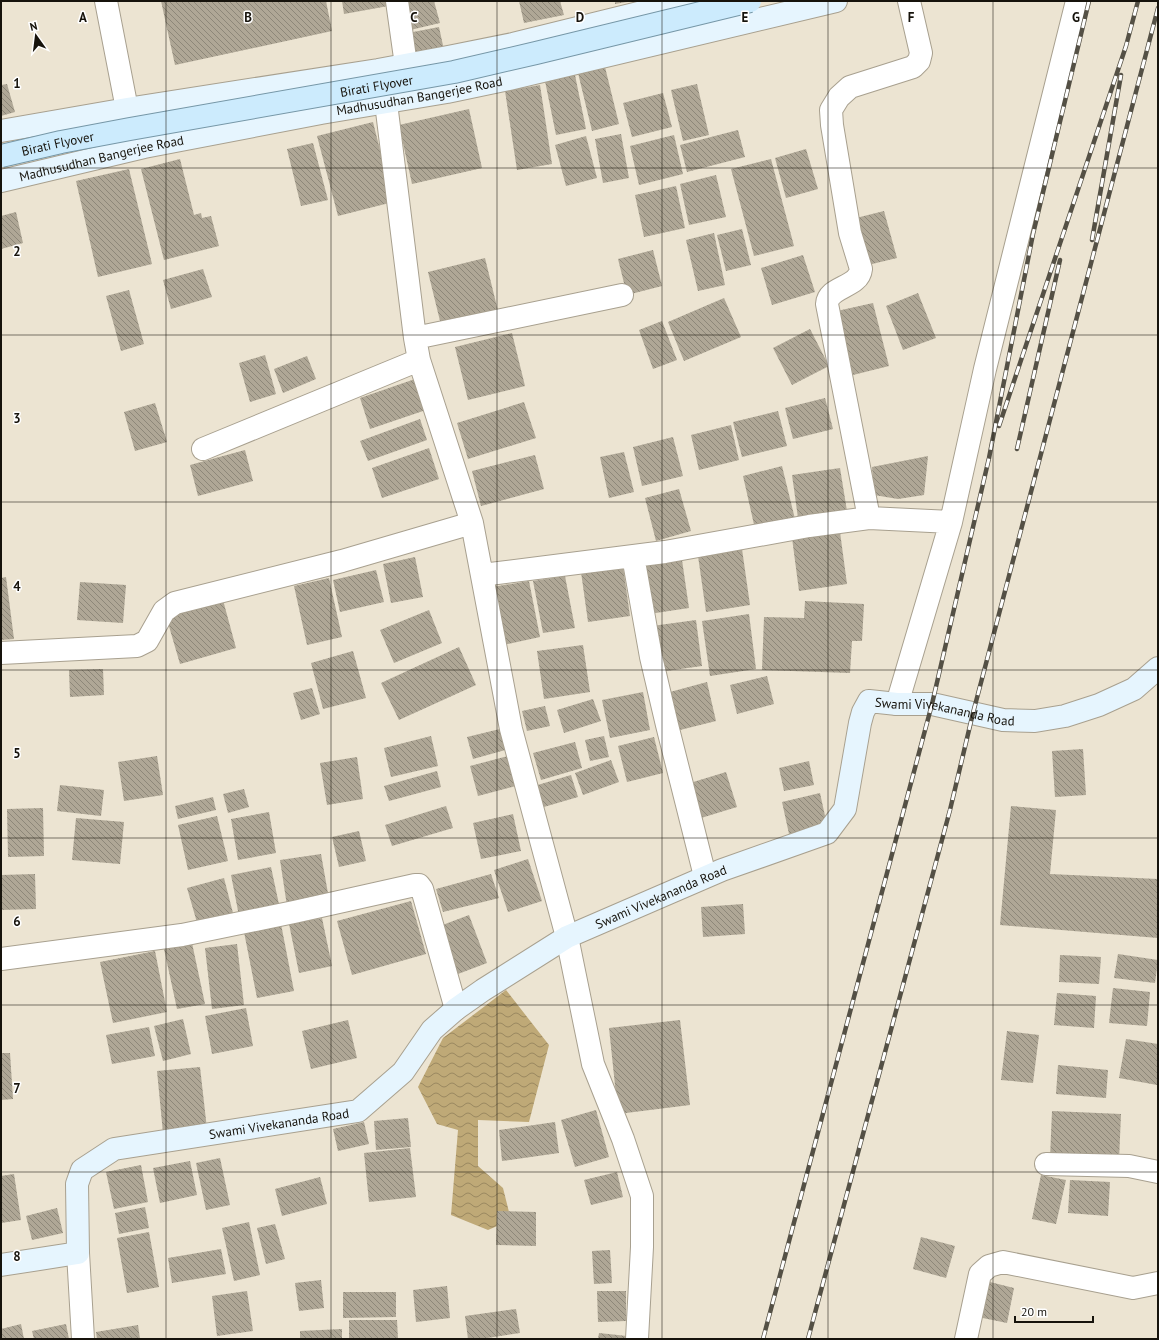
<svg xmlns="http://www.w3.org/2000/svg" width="1159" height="1340" viewBox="0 0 1159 1340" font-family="'PT Sans',sans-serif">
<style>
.water{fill:url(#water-waves)}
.building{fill:url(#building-back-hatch)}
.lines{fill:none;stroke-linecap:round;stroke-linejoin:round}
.street-casing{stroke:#a8a08f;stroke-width:24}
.secondary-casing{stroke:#a8a08f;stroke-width:24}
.street{stroke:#fff;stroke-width:22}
.secondary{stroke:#e6f5fe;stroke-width:22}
.rail-casing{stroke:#545045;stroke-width:4.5}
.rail{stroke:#fff;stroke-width:3;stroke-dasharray:9;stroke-linecap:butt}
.primary-bridge-casing{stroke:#7697a7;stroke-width:24;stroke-linecap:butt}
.primary-bridge{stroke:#ccebfd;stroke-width:22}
.grid{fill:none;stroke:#16130c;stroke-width:1;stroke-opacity:0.55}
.labels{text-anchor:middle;stroke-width:3;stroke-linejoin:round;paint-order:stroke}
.street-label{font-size:13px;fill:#16130c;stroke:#fff}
.grid-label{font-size:13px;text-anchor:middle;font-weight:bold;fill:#16130c;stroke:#fff;stroke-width:3;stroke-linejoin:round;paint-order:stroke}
</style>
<defs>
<pattern id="water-waves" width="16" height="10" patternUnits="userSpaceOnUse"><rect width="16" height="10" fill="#bfa977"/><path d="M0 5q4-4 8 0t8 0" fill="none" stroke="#9a8860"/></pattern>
<pattern id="building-back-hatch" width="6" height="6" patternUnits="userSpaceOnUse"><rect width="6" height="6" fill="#afa796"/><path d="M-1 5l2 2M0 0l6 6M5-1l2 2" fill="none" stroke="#8d8779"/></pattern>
</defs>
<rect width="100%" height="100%" fill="#ece4d2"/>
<path class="water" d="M506,990l43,55 -20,77 -51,-2v46l25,22 8,32 -23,10 -37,-15 7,-85 -21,-6 -19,-37 25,-49z"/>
<path class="building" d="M161,1h165l6,30 -157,34z
M342,1h51l1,4 -50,9z
M400,1h34l6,22 -34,8z
M519,1h41l4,14 -40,8z
M615,1h12v1l-12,2z
M439,27l5,23 -30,7 -6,-24z
M605,67l14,57 -27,7 -14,-58z
M575,75l11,54 -30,6 -11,-54z
M7,84l8,28 -14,4v-31z
M697,84l12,51 -26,6 -12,-51z
M540,85l12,79 -35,6 -12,-79z
M663,93l9,34 -40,10 -9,-34z
M469,109l13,59 -70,16 -13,-59z
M373,122l20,80 -55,14 -21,-80z
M738,130l7,27 -58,15 -7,-27z
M621,134l8,44 -26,5 -8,-44z
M674,135l9,39 -44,11 -9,-39z
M586,136l11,42 -31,8 -11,-41z
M313,143l15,57 -27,6 -14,-57z
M806,149l12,40 -32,9 -11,-40z
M180,159l14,56 7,-2 1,5 9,-2 8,30 -55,14 -23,-91z
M771,159l23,87 -40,10 -23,-87z
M129,169l23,95 -54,13 -22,-96z
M716,175l10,42 -37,8 -9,-41z
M676,186l9,42 -41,9 -9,-42z
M884,211l13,47 -29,7 -12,-47z
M16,212l7,31 -22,6v-33z
M742,229l9,36 -25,6 -9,-36z
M714,233l11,52 -27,6 -12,-51z
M653,250l9,36 -35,9 -9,-36z
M803,255l12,37 -43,13 -11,-37z
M485,258l13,53 -57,14 -13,-53z
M203,269l9,28 -41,12 -8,-29z
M129,290l15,54 -23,7 -15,-55z
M918,293l18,45 -33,12 -17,-44z
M724,298l17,39 -57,24 -16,-39z
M873,303l16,63 -36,9 -16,-64z
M662,321l15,39 -24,9 -14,-39z
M810,329l19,37 -37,19 -19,-37z
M512,333l13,53 -57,14 -13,-53z
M265,355l11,39 -26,8 -11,-39z
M307,356l9,23 -33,14 -9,-24z
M415,379l11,31 -56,19 -10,-31z
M825,398l8,31 -40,10 -8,-31z
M524,402l12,36 -68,21 -11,-36z
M155,403l12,39 -32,9 -11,-39z
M778,411l9,35 -45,11 -9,-35z
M420,419l7,21 -59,21 -8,-20z
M731,425l8,35 -40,10 -8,-35z
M673,437l10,39 -41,10 -9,-39z
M429,448l10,31 -57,19 -10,-30z
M245,450l8,31 -55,15 -8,-31z
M624,452l10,40 -25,6 -9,-41z
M535,455l9,34 -63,17 -9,-35z
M928,456l-4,39 -26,4 -24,-4 -2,-28z
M782,466l13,53 -40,10 -12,-53z
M840,468l7,43 -49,7 -6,-43z
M679,489l12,42 -35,10 -11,-43z
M840,532l7,52 -48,7 -7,-53z
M742,549l8,56 -44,7 -8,-56z
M415,557l8,40 -32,6 -8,-39z
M682,560l7,48 -40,6 -7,-48z
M623,566l7,50 -42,6 -7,-50z
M376,570l8,32 -44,10 -7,-32z
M565,576l10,52 -32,5 -10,-52z
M6,577l8,62 -13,1v-62z
M329,578l13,59 -35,8 -13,-59z
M529,581l11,56 -37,8 -11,-58z
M80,582l46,3 -3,38 -46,-3z
M223,600l13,48 -56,16 -14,-48z
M805,601l59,3 -2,37h-10l-2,32 -88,-3 2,-53 40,1z
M429,610l13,33 -48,20 -14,-33z
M749,614l7,55 -46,7 -8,-55z
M696,620l6,46 -43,6 -7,-46z
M583,645l7,47 -46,7 -7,-48z
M459,647l17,38 -77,35 -18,-37z
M353,651l13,47 -43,11 -12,-46z
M103,669l1,26 -34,2 -1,-27z
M767,676l7,28 -37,10 -7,-29z
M707,682l9,39 -36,9 -10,-38z
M312,688l8,26 -19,6 -8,-27z
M643,692l7,38 -40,8 -8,-38z
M593,699l8,22 -37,12 -7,-23z
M545,706l5,20 -23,5 -5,-20z
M504,728l5,21 -36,10 -6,-22z
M431,736l7,30 -47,11 -7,-29z
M604,736l5,21 -19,4 -5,-21z
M654,737l9,36 -36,9 -9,-36z
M575,742l7,26 -41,12 -8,-27z
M1083,749l3,46 -31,2 -3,-46z
M157,756l6,39 -39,6 -6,-39z
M508,756l8,30 -38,10 -8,-30z
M357,757l6,42 -36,6 -7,-42z
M611,760l8,22 -36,13 -8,-22z
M809,761l5,24 -30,6 -5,-23z
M437,771l4,16 -52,14 -5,-15z
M726,772l11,35 -36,11 -11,-35z
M571,775l7,22 -41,12 -6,-22z
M60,785l44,5 -3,26 -44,-5z
M244,789l5,18 -21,6 -5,-19z
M820,793l7,32 -38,9 -7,-32z
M213,797l3,13 -38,9 -3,-13z
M446,806l7,22 -61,18 -7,-21z
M1011,806l45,4 -6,64 108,5v59l-158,-13z
M43,808l1,48 -36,1 -1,-48z
M269,812l7,41 -38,7 -7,-41z
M513,814l8,37 -40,8 -8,-36z
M217,816l11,45 -40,9 -10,-45z
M76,818l48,4 -4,42 -48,-4z
M359,831l7,30 -27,6 -7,-30z
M321,854l8,45 -42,7 -7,-46z
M528,859l14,42 -34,11 -14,-42z
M271,867l9,42 -41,7 -8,-41z
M35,874l1,35 -35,1v-35z
M491,874l8,24 -56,14 -7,-23z
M224,878l10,39 -36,9 -11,-38z
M411,901l15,53 -74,21 -15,-54z
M743,904l2,30 -42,3 -2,-30z
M469,915l18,48 -29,11 -18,-48z
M322,918l10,48 -33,7 -10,-49z
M281,924l13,67 -37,7 -13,-66z
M192,943l13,61 -28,5 -13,-60z
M237,944l7,61 -32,4 -7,-61z
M155,951l12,61 -54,11 -13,-61z
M1118,954l40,6 -3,23 -41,-5z
M1060,955l41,2 -2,27 -40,-2z
M1113,988l37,4 -3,34 -38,-3z
M1057,993l39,3 -2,32 -40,-3z
M246,1008l7,38 -41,8 -7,-38z
M183,1019l8,35 -28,7 -9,-35z
M348,1020l9,38 -46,11 -9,-38z
M680,1020l10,85 -72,9 -9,-86z
M149,1027l6,29 -43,8 -6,-29z
M1007,1031l32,4 -6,48 -32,-3z
M1126,1039l32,5v34l-1,7 -38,-7z
M1,1053h9l3,46 -12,1z
M1058,1065l50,5 -2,28 -50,-4z
M200,1067l7,62 -44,4 -6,-62z
M596,1110l13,47 -34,10 -14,-47z
M1052,1111l69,3 -2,47 -69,-3z
M408,1118l3,29 -35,3 -2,-29z
M364,1122l5,22 -31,7 -5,-22z
M555,1122l4,31 -57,8 -3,-31z
M410,1148l6,49 -47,5 -5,-49z
M220,1158l10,47 -24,5 -10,-47z
M190,1161l7,34 -37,8 -7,-35z
M141,1165l7,37 -34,7 -8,-37z
M617,1172l6,25 -32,8 -7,-25z
M14,1174l7,46 -20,3v-47z
M1041,1175l25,5 -10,44 -24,-5z
M320,1177l7,27 -45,12 -7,-27z
M1070,1180l40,2 -2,34 -40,-3z
M145,1207l4,21 -30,6 -4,-21z
M57,1208l6,25 -31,7 -6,-24z
M497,1211l39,1v34l-40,-1z
M249,1222l11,53 -26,6 -12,-53z
M275,1224l10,35 -19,5 -9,-36z
M149,1232l10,55 -32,6 -10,-55z
M921,1237l34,9 -9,32 -33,-9z
M221,1249l5,25 -54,9 -4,-25z
M610,1250l2,33 -18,1 -2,-33z
M321,1280l3,28 -25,3 -4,-28z
M986,1281l28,7 -7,35 -29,-6z
M447,1286l3,32 -34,4 -3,-32z
M247,1291l6,40 -36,5 -5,-40z
M597,1291h29v30l-28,1z
M343,1292h53v25l-53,1z
M516,1309l4,24 -39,6h-13l-3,-23z
M349,1320h48l1,19h-49z
M21,1324l3,15h-23v-10z
M66,1324l3,15h-35l-2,-8z
M138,1325l2,14h-43l-1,-7z
M342,1329v10h-42v-8z
M599,1333l28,3v3h-29z"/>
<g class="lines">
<defs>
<path id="street" d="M106,1l21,108
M397,1l9,64
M381,84l5,19 29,235 4,22 53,163 39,206 56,208 26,127 30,75 19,57v51l-5,92
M415,338l207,-43
M203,449l216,-89
M869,518l-42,-214c1,-18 32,-16 34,-35l-11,-36 -18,-108 -1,-15 8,-13 11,-10 63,-20 6,-6 2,-8 -12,-52
M633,556l18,101 16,68 38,151
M482,575l183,-23 144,-26 60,-8 82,4
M1,653l136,-7 10,-5 17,-30 11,-8 167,-42 130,-38
M897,704l54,-182 34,-153 92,-368
M1,959l181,-24 112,-23 121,-27h4l3,4 34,120
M1046,1164l83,2 29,6
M78,1253l5,86
M966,1339l14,-65 9,-8 14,-4 130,26 25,-5"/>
<g id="secondary">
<path d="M1,131l126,-22 251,-39 70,-13 65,-13 174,-43"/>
<path id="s1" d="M1,181l143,-34 177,-34 126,-21 62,-13 327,-78"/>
<path id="s2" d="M1,1265l77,-12 -1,-69 5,-14 32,-21 244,-38 45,-39 29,-42 24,-21 27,-19 84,-53 155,-67 105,-37 18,-24 15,-86 3,-11 6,-11 28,3h35l71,16 32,1 30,-5 34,-11 35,-16 24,-21"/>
</g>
</defs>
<use href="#street" class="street-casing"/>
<use href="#secondary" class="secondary-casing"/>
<use href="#street" class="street"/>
<use href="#secondary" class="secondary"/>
<defs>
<path id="rail" d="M1092,240l29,-165
M999,426l127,-380 12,-45
M1017,449l43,-189
M763,1339l169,-635 57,-246 44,-224 56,-233
M808,1339l142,-529 23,-97 185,-705"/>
</defs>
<use href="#rail" class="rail-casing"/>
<use href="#rail" class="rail"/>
<defs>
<g id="primary-bridge">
<path id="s3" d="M1,156l60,-14 69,-13 324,-57 82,-19 214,-52"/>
</g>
</defs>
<use href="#primary-bridge" class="primary-bridge-casing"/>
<use href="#primary-bridge" class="primary-bridge"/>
</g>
<path class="grid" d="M166,1v1338M331,1v1338M497,1v1338M662,1v1338M828,1v1338M993,1v1338M1,168h1157M1,335h1157M1,502h1157M1,670h1157M1,838h1157M1,1005h1157M1,1172h1157"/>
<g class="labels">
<g class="street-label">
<text dy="5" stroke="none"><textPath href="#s3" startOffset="382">Birati Flyover</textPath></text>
<text dy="5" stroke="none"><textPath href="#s1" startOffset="427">Madhusudhan Bangerjee Road</textPath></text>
<text dy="5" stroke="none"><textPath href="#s3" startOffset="58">Birati Flyover</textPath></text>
<text dy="5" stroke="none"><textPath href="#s1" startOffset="103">Madhusudhan Bangerjee Road</textPath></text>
<text dy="5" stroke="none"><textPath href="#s2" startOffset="1220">Swami Vivekananda Road</textPath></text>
<text dy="5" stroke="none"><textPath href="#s2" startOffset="824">Swami Vivekananda Road</textPath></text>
<text dy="5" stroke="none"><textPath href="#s2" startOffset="367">Swami Vivekananda Road</textPath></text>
</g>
</g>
<g class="grid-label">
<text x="83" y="22">A</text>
<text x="248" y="22">B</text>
<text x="414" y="22">C</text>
<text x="580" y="22">D</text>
<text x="745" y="22">E</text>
<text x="911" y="22">F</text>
<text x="1076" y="22">G</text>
<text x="17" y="88">1</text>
<text x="17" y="256">2</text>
<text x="17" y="423">3</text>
<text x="17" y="591">4</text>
<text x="17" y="758">5</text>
<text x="17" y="926">6</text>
<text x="17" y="1093">7</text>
<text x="17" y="1261">8</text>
</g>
<rect width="1159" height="1340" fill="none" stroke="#16130c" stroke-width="4"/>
<g transform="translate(36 36) rotate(346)" stroke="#ffffff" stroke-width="3" paint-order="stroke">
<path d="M0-3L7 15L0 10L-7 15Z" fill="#16130c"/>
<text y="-6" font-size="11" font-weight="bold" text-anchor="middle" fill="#16130c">N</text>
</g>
<path d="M1015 1316v6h78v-6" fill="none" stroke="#16130c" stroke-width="2"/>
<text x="1021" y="1316" font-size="12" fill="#16130c" stroke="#ffffff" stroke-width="3" paint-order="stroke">20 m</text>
</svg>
